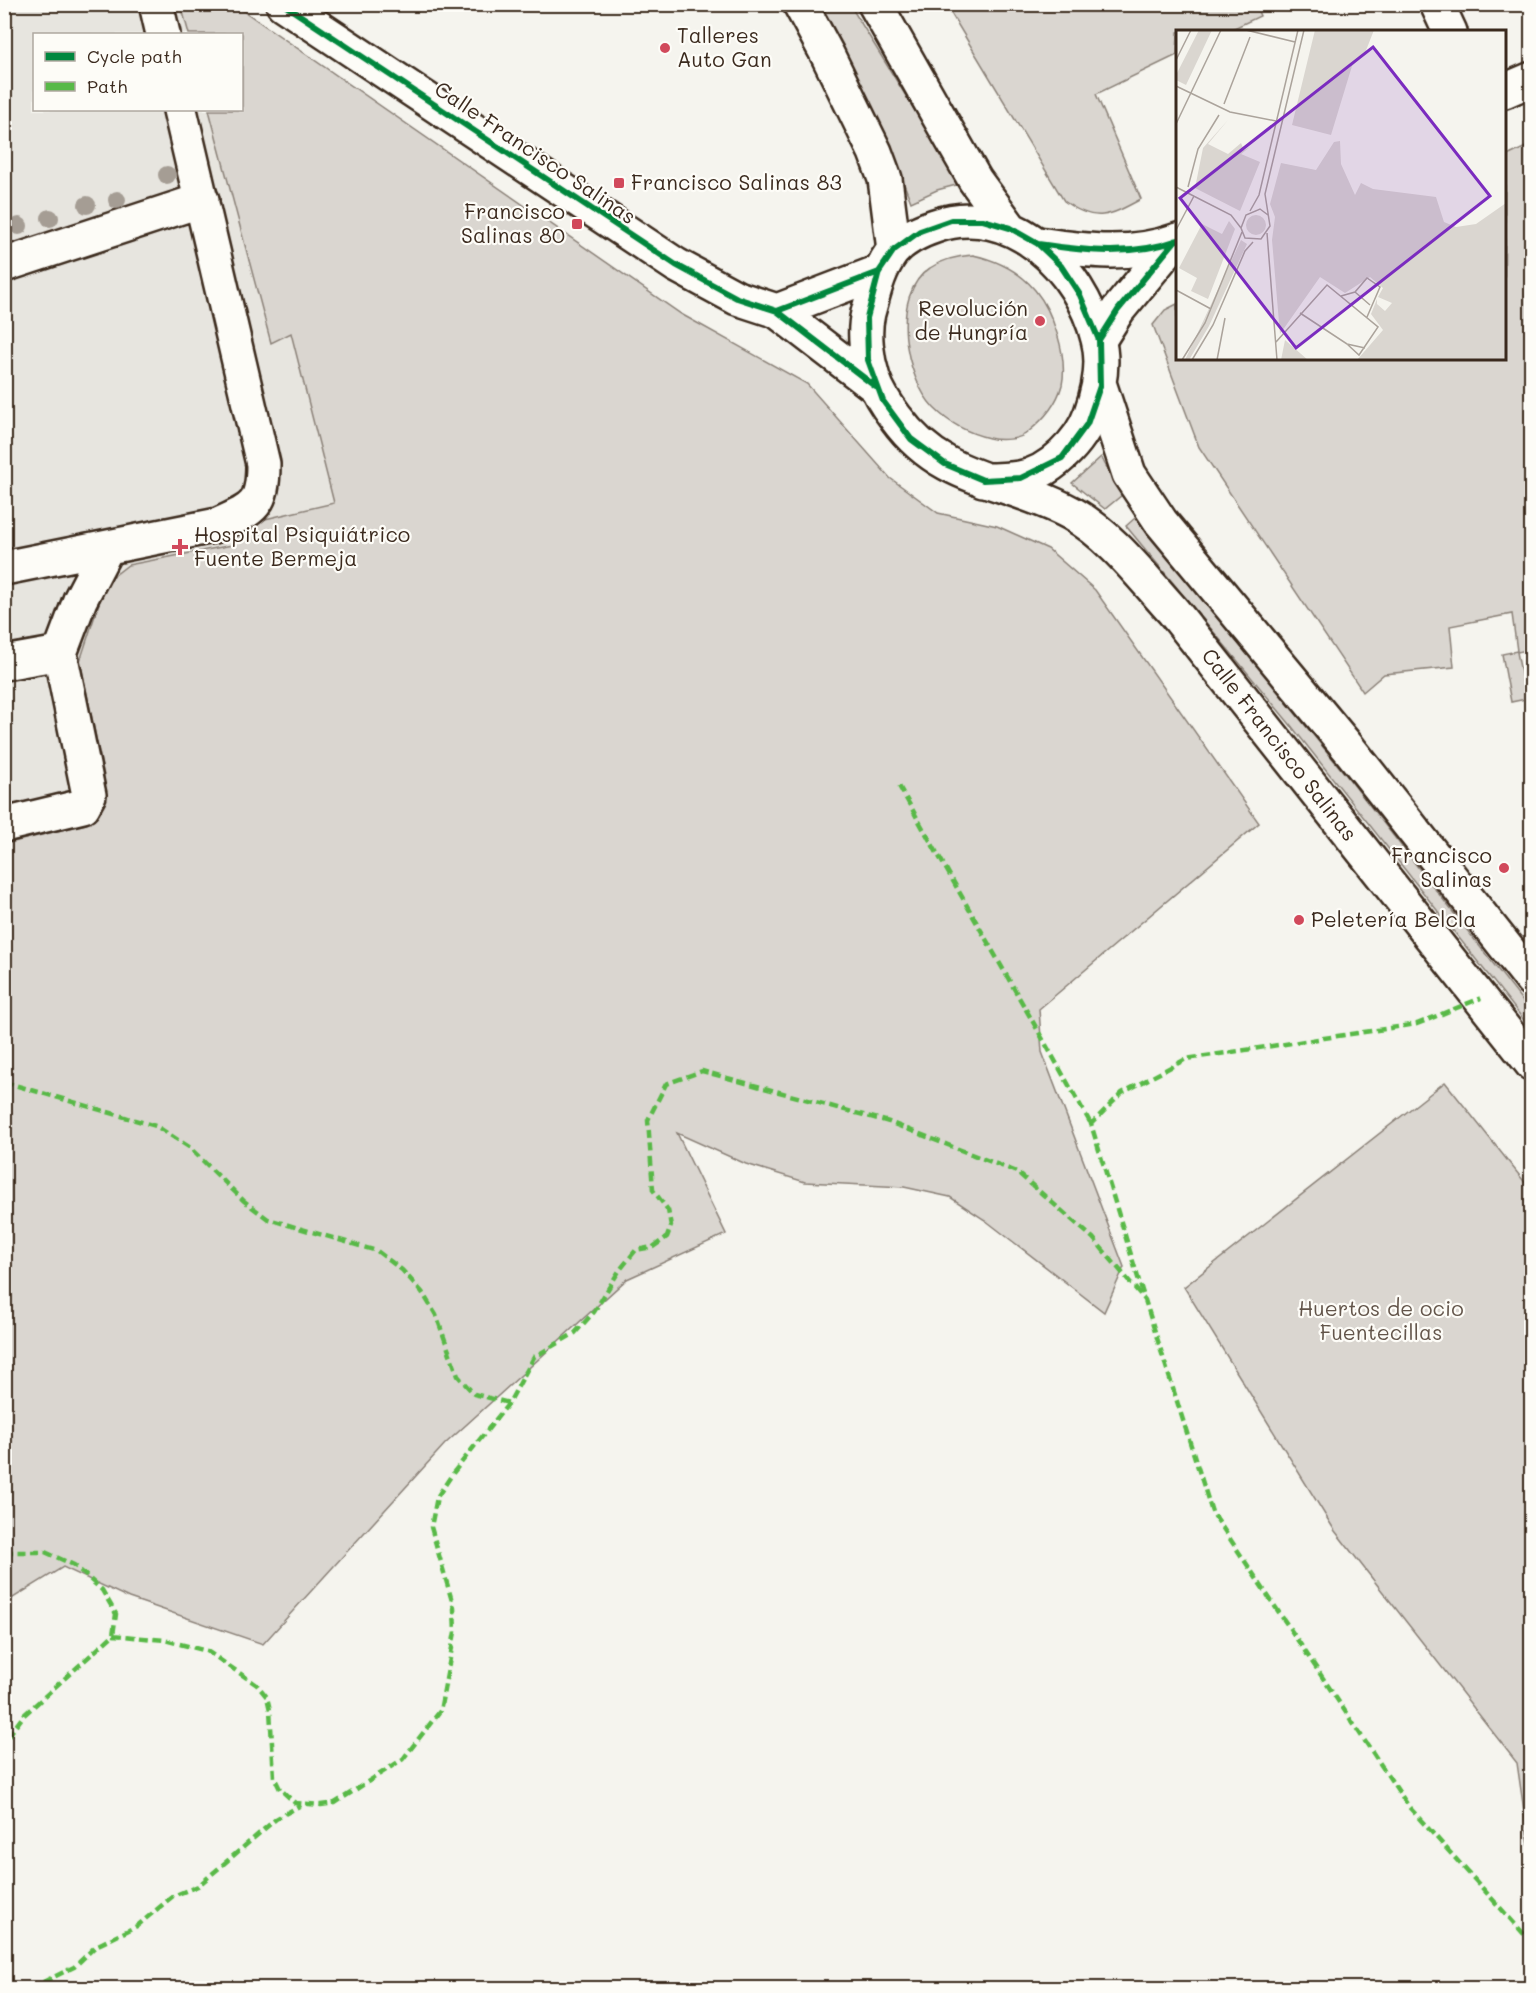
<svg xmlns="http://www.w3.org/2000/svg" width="1536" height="1993" viewBox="0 0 1536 1993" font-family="Mali,sans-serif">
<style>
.built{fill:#e7e5df}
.green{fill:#dad6d0;stroke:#8a8077;stroke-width:1.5}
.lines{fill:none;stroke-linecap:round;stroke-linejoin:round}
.minor-casing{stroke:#3b2a1e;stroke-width:38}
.major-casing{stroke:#3b2a1e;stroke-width:38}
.minor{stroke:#fdfcf7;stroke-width:33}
.major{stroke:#fdfcf7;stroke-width:33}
.quiet{stroke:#58b947;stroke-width:4.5;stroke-dasharray:9 4.5;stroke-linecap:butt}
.cycleway-casing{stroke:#fdfcf7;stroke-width:10}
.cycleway{stroke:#00873e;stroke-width:6}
.tree{fill:#a59d94}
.poi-dot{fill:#d1495b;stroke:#fdfcf7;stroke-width:2}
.labels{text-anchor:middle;stroke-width:4.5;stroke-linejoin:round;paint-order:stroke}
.poi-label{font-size:21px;fill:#3b2a1e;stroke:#fdfcf7;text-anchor:start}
.street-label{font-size:21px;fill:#3b2a1e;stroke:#fdfcf7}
.park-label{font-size:21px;fill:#63554a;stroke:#fdfcf7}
.inset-road{fill:none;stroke:#aba39b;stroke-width:1.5}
.view{fill:#7b2cbf;fill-opacity:0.15;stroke:#7b2cbf;stroke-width:3}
.inset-edge{fill:none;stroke:#3b2a1e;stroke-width:3}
</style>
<rect width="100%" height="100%" fill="#f5f4ee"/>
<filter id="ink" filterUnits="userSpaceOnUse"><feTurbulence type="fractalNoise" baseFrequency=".0167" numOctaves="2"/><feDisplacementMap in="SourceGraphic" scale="12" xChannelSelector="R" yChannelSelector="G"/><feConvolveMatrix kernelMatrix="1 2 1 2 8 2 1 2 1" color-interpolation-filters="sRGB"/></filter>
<g filter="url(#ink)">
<path class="built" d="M5,5h181l11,29h-163v76h192l30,82 162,588 -413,123z"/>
<path class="green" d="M1255,4l5,12 -32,15 -50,1 -1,23 -81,39 45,105c-31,17 -46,25 -77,2l-118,-196z
M181,5h54l446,309 126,70 83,94 48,35 59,13 51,23 47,41 164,233 -220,186 3,43 82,215 -20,45 -119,-92 -35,-23 -46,-10 -99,-5 -59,-18 -69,-31 49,101 -99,45 -182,165 -182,200 -134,-46 -66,-31 -58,36v-759l81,-20 15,-13 3,-35 -24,-115 26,-79 22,-17 104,-20 29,-25 73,-17 -43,-170 -20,10 -62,-233h33v-76h-53z
M816,5h34l110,179 -23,6 -26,12 -32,-82z
M1526,147l6,7v495l-15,3 9,47 -15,3 -9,-48 15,-3 -5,-37 -62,12 4,41 -70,7 -21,18 -164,-245 -46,-122 12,-15 12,-6 1,54h326l1,-201z
M973,255c23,5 46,16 62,35 18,22 33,66 27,95 -5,19 -19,35 -34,47 -8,8 -28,9 -39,6 -21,-5 -39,-14 -55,-30 -29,-30 -45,-113 -4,-140 13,-9 27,-12 43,-13z
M1101,457l21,38 -17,14 -33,-26z
M1135,518l211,257 185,237v17l-242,-306 -163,-197z
M1445,1082l86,108v669l-14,-96 -182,-232 -151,-244z"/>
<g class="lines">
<defs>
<path id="minor" d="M156,4l7,30
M283,4l393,261 61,33 40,13 99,76
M1437,4l13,28
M1504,91l28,-12
M1038,244c48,7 93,13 140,-4
M4,265l198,-65
M777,311l102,-39
M1099,340l19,-30 57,-69
M4,568l214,-43c36,-16 45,-19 45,-61l-83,-354
M4,663l56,-10
M4,825l79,-19 6,-11 -29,-142 20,-53 27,-52"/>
<path id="major" d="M800,4l27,50 48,98 10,27 9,71
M875,4l100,176 35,48
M1100,386l29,88 32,48 189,228 182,230
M983,480c12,0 24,0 36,-2 30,-4 62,-36 72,-65 8,-23 14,-49 7,-74 -17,-70 -87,-140 -163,-113 -15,5 -33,14 -43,26 -14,19 -18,40 -24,61 -5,20 -1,46 5,65 5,15 13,27 23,40 47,65 110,60 175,95 40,22 72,65 102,98l359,453"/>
</defs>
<use href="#minor" class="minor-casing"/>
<use href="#major" class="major-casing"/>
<use href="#minor" class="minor"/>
<use href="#major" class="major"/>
<path class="quiet" d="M899,786l192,338
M4,1082l152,44 33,21 55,54 24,18 109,32 25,19 20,22 14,23 22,61 16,18 35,9
M1143,1294l-52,-170 31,-31 64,-34 231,-35 64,-26
M4,1552h41l29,13 28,25 14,24 -3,21 -89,80 -20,27
M113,1635l51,5 43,11 50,34 10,12 3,13 4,67 6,12 15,14 26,2 14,-2 68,-44 37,-48 15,-79 -1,-24 -23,-81 6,-30 16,-24 56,-70 25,-46 41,-24 19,-21 25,-41 17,-21 17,-3 14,-10 4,-11 -3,-16 -15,-20 -5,-70 18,-36 36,-13 187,51 128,50 76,66 52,62 67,212 197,295 123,136
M31,1988l43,-21 22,-21 41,-20 36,-30 25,-10 78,-67 25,-14"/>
<defs>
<path id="cycleway" d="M283,4l393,261 61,33 40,13 99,76
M951,220h32l27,8 28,16 23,22 19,29 19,45 1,46 -13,38 -25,34 -41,20 -38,2 -38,-16 -34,-25 -28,-38 -15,-41 -1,-42 12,-46 15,-22 26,-19z
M1038,244c48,7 93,13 140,-4
M777,311l102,-39
M1099,340l19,-30 57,-69"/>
</defs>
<use href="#cycleway" class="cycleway-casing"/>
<use href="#cycleway" class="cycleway"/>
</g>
<g class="tree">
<circle cx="167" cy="175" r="9"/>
<circle cx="117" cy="200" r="9"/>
<circle cx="87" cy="205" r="9"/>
<circle cx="50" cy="218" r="9"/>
<circle cx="19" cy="226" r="9"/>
</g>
</g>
<g class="poi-dot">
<circle cx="665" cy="48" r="6"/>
<rect x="613" y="177" width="12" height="12" rx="3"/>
<rect x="571" y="218" width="12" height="12" rx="3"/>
<circle cx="1040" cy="321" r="6"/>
<path d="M177 538h6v6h6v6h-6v6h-6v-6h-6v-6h6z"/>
<circle cx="1504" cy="868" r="6"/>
<circle cx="1299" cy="920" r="6"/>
</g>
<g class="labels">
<g class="poi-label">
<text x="677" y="43">Talleres<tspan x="677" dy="24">Auto Gan</tspan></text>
<text x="631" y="190">Francisco Salinas 83</text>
<text x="565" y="219" text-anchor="end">Francisco<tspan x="565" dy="24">Salinas 80</tspan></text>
<text x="1028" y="316" text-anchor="end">Revolución<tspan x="1028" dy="24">de Hungría</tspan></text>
<text x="194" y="542">Hospital Psiquiátrico<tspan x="194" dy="24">Fuente Bermeja</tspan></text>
<text x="1492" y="863" text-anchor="end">Francisco<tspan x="1492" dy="24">Salinas</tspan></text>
<text x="1311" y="927">Peletería Belcla</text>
</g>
<g class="street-label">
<text transform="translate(535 153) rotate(34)" y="7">Calle Francisco Salinas</text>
<text transform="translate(1279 745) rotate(52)" y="7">Calle Francisco Salinas</text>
</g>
<g class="park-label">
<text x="1381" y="1316">Huertos de ocio<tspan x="1381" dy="24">Fuentecillas</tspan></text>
</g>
</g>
<g transform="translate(1176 30)">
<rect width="330" height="330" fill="#f5f4ee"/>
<path d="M23,0h13l-26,55 -10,-5v-5zM139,0h59l-9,23 -13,13 -21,69 -39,-10zM52,90l-20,24 20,10 13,-11 3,7 6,-3 -9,7 19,8 -20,49 -45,-23 8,-40zM164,111l1,23 14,31 6,-12 12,6 63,8 8,25 12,5 20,-3 30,-21v157h-149l26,-30 -12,-16 6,-15v5l8,7 7,-8 -14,-6 5,-9 -13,-11 -25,16 -25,-16 -40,57 -8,-94 3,-23 -5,-13 11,-41 35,7 18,-28zM70 195a10 10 0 1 1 20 0a10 10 0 1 1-20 0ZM53,191l6,8 -27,70 -17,-8 6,-13 -18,-10 23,-44 20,10zM65,210l6,4 -38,82 -20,34h-4zM109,310l23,20h-27z" fill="#dad6d0"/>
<path class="inset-road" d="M70,0l49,12M0,30l15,-30M0,56l54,26 46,9M48,74l26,-67M0,94l45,-94M0,157l55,28 10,13M12,157l10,-38 21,-34M74,181l9,-16 39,-165M92,185l-8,-6 -14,6 -5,13 4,10 16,1 9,-13 -5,-32 39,-164M0,200l18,-34M91,203l10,127M0,260l35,19M179,262l15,13M165,266l14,-4 12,-14 13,9 -13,30M124,283l47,31 18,4M100,312l51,-57 51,42 -19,28 -12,-11M6,330l23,-37 37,-91M16,330l21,-35 32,-74 8,-9M41,330l8,-42"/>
<path class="view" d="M197,17l117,149 -194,152 -116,-150z"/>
<rect width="330" height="330" class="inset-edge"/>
</g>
<rect width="1536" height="1993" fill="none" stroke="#fdfcf7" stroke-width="24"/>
<rect x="12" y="12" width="1512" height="1969" fill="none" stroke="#3b2a1e" stroke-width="2" filter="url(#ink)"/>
<rect x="33" y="33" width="210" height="78" fill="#fdfcf7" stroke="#afa8a0" stroke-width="1.5"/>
<rect x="45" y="52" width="30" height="9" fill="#00873e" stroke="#afa8a0" stroke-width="1.5"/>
<text x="87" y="63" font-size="18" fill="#3b2a1e">Cycle path</text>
<rect x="45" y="82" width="30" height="9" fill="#58b947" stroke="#afa8a0" stroke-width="1.5"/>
<text x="87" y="93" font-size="18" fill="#3b2a1e">Path</text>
</svg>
